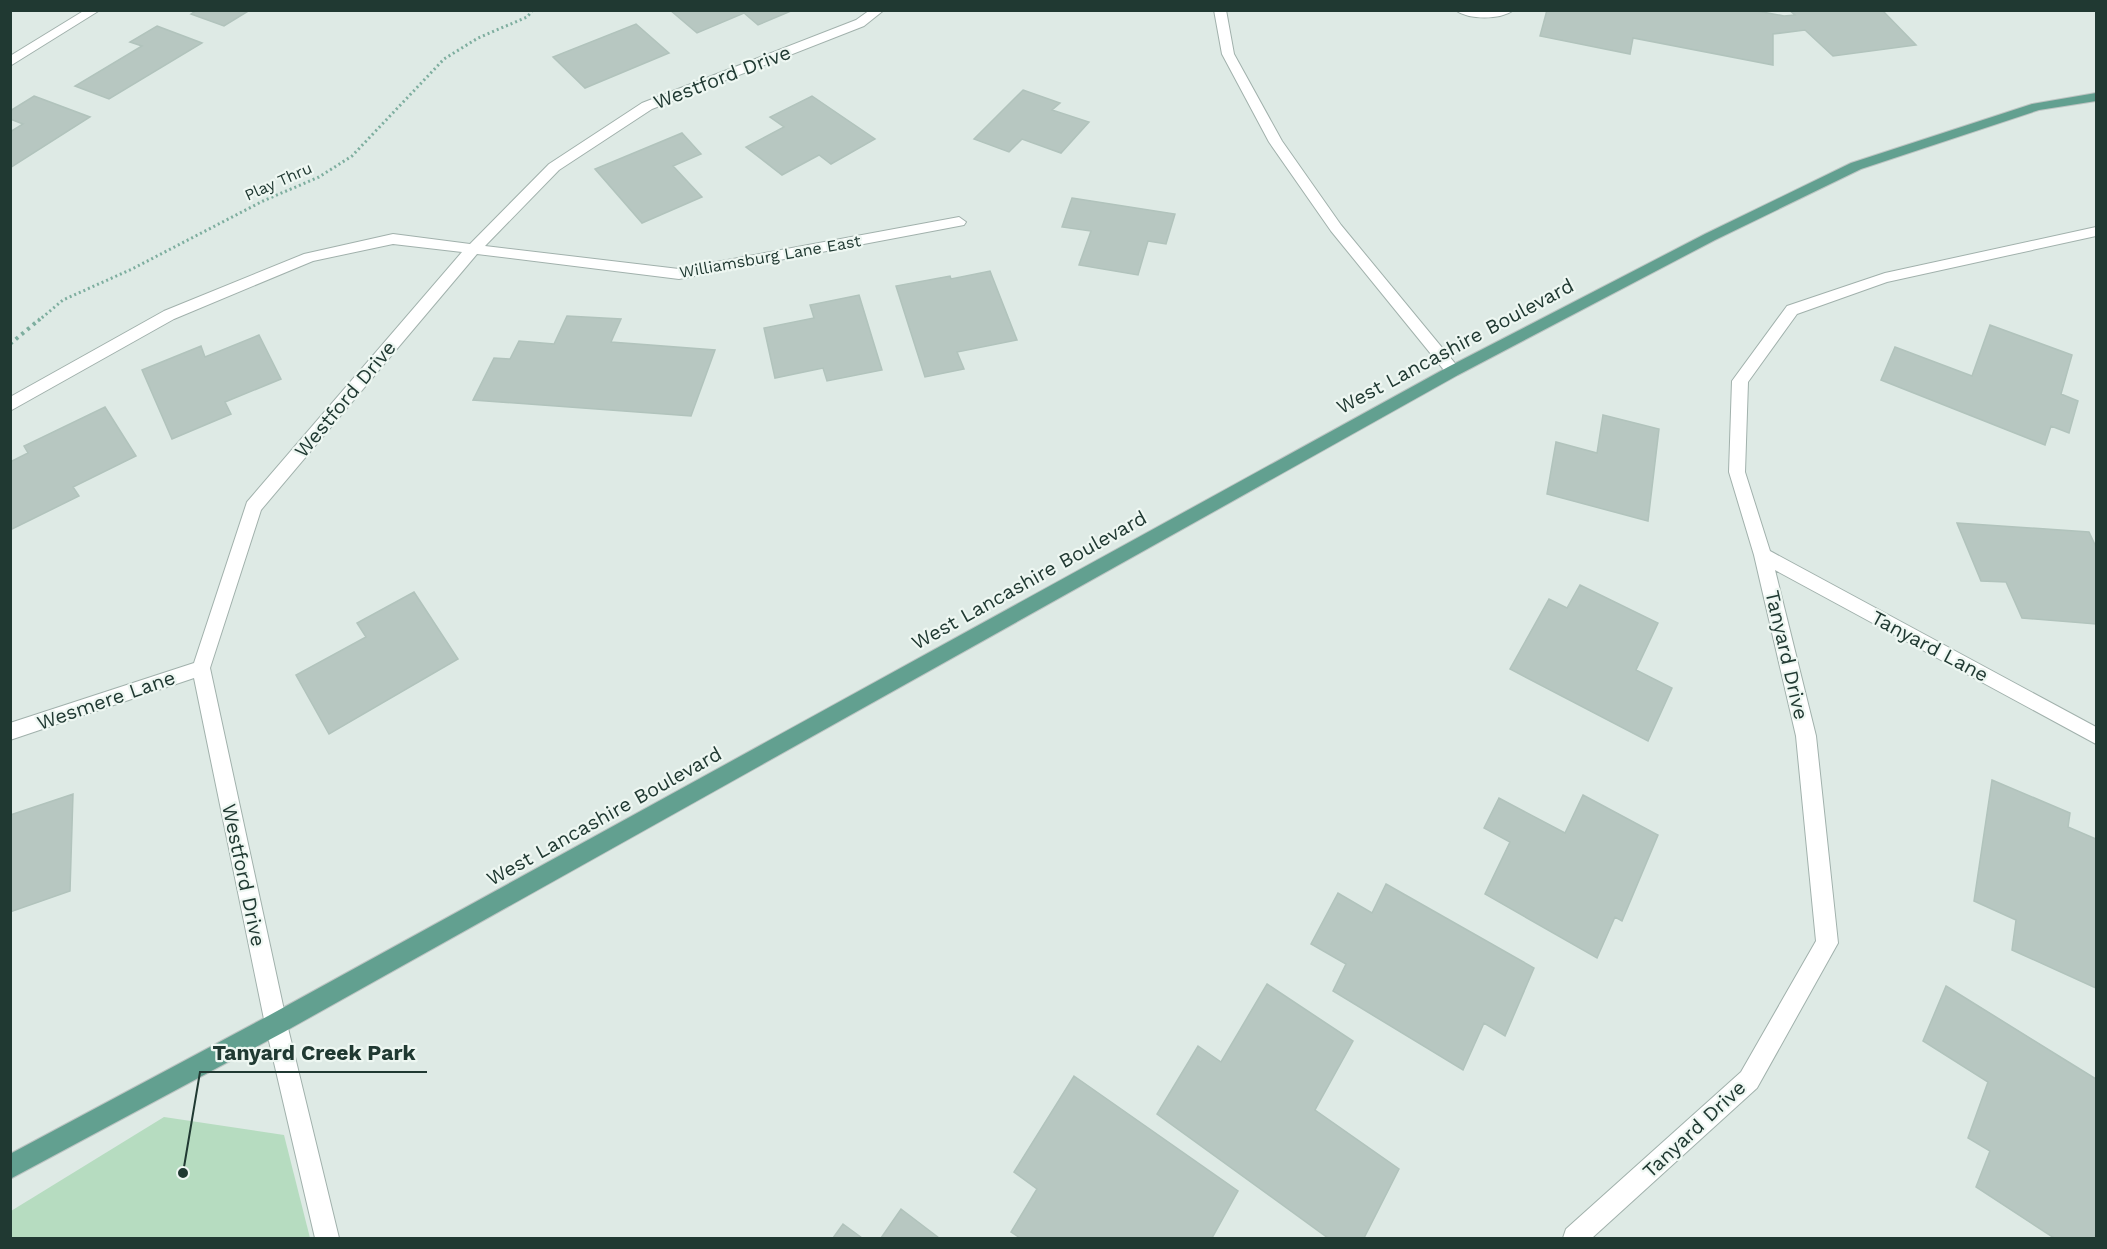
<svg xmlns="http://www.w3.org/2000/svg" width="2107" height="1249" viewBox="0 0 2107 1249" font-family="'Work Sans',sans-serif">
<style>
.green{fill:#b6dcc0}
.building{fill:#b7c7c1;stroke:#b1c3bc;stroke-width:1.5}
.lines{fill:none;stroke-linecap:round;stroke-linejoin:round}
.minor-casing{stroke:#a1b1ac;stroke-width:2}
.major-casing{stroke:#bcc4c2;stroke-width:2}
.path-far1{stroke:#7eae9f;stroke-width:3;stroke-dasharray:2 3;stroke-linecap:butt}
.path{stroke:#7eae9f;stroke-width:4;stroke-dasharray:3 4.5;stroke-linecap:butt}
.minor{fill:#fff;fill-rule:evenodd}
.major{fill:#62a090;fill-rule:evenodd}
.labels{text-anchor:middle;stroke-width:4.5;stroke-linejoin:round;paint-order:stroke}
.far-street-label{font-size:16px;fill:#203932;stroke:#eef7f2}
.street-label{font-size:20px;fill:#203932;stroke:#eef7f2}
.leader{fill:none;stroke:#203932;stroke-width:2}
.callout-dot{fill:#203932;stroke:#eef7f2;stroke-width:2}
.callout-label{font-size:21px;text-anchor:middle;font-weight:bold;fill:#203932;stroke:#eef7f2;stroke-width:4.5;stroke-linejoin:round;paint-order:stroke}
</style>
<rect width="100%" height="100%" fill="#deeae5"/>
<path class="green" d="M164,1117l120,18 26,103h-299v-27z"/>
<path class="building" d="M197,10h53l-26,16 -33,-12z
M670,10h121v1l-33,14 -14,-12 -47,20z
M1547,10h205l32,6 11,-1 -6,-5h93l34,35 -83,11 -28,-26 -32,4v31l-140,-27 -3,16 -90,-18z
M636,24l33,29 -84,35 -32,-31z
M157,26l45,17 -93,56 -34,-13 67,-40 -12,-4z
M1023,90l37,13 -8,7 37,12 -28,31 -39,-14 -13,13 -35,-13z
M34,96l56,21 -80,51v-36l13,-8 -13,-5v-8z
M812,96l63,43 -44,25 -12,-9 -37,20 -36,-28 38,-20 -14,-10z
M682,133l19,21 -28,12 29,31 -60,26 -47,-54z
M1072,198l103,16 -9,30 -18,-3 -10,34 -59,-10 12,-34 -29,-4z
M990,271l27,69 -60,12 7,17 -39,8 -29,-91 54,-10 1,3z
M859,295l23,75 -55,11 -4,-13 -48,10 -11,-50 50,-10 -4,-13z
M567,316l54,3 -10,23 104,8 -24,66 -218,-16 21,-42 16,1 9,-18 35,3z
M1990,325l82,30 -11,39 17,7 -9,32 -18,-7 -6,19 -164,-65 14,-33 77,29z
M259,335l22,44 -56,23 6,12 -59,25 -30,-69 59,-24 4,11z
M105,407l31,49 -63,31 6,9 -69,34v-68l18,-9 -4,-7z
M1603,415l56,14 -11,92 -101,-27 9,-52 41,11z
M1957,523l132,9 7,15v77l-74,-6 -16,-36 -25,-1z
M1580,585l78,38 -22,47 36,18 -24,53 -138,-72 39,-70 18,9z
M414,592l44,67 -129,75 -33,-59 70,-38 -9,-14z
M1992,780l78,33 -2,14 28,12v149l-84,-38 4,-30 -42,-19z
M73,794l-3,97 -60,21v-97z
M1583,795l75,40 -36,86 -7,-4 -18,41 -112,-64 25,-52 -26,-14 15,-30 66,35z
M1386,884l148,84 -29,68 -21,-13 -21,47 -130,-79 13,-27 -35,-20 27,-51 34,20z
M1267,984l86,57 -38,69 84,59 -35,69h-36l-171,-124 41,-68 23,16z
M1946,986l150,93v153l-1,6h-41l-78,-51 14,-36 -22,-13 20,-56 -65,-41z
M1074,1076l164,115 -26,47h-192l-9,-6 26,-43 -23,-17z
M901,1209l38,29h-58z
M843,1224l19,14h-29z"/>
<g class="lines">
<defs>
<path id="minor" d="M85,10h15l-90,56v-10z
M870,10h14l-20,16 -212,83 -93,61 -74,76 194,23 280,-52 7,5 -2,3 -285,54 -202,-25 -216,256 -51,158 77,356 52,214h-24l-50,-214 -71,-346 -184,62v-17l184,-60 53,-161 215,-250 -69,-8 -80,17 -139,58 -164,92v-14l154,-86 140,-57 89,-20 77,10 79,-80 93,-61 214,-83z
M1214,10h12l8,44 48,87 59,84 117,142 3,4 -3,4h-10l-117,-144 -62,-89 -47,-88z
M1455,10h59c-14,10 -45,10 -59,0z
M2096,227v9l-209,46 -90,32 -49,68 -3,90 25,79 326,176v17l-321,-174 41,166 22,207 -81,145 -165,150h-29l3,-9 175,-157 75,-131 -20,-205 -42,-181 -25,-83 3,-91 55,-75 98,-33z"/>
<path id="major" d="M2096,93v8l-57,9 -178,59 -146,71 -257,135 -1174,657 -274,147v-25l258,-138 1180,-649 257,-133 146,-71 181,-59z"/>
</defs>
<use href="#minor" class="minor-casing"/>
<use href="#major" class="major-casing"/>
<path class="path-far1" d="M38,321l25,-21 69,-31 131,-68 56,-24 33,-21 92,-97 34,-21 49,-21 6,-7"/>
<path class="path" d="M10,344l30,-25"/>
<use href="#minor" class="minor"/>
<use href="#major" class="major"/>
</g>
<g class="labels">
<g class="far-street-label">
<text transform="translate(278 181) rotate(-24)" y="6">Play Thru</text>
<text transform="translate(770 256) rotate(-10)" y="6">Williamsburg Lane East</text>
</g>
<g class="street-label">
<text transform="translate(722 77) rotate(-21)" y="7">Westford Drive</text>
<text transform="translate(1455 346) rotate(-28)" y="7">West Lancashire Boulevard</text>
<text transform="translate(345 399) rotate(-50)" y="7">Westford Drive</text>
<text transform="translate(1029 580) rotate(-29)" y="7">West Lancashire Boulevard</text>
<text transform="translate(1930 646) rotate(28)" y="7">Tanyard Lane</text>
<text transform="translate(1787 655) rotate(77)" y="7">Tanyard Drive</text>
<text transform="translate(106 700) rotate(-19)" y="7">Wesmere Lane</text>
<text transform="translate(604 816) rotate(-29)" y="7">West Lancashire Boulevard</text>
<text transform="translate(244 875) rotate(78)" y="7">Westford Drive</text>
<text transform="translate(1694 1129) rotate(-43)" y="7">Tanyard Drive</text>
</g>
</g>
<path class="leader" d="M183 1173L200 1072H427"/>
<circle class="callout-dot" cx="183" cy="1173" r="6"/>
<g class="callout-label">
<text x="314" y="1060">Tanyard Creek Park</text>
</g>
<rect width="2107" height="1249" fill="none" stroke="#203932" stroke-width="24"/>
</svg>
